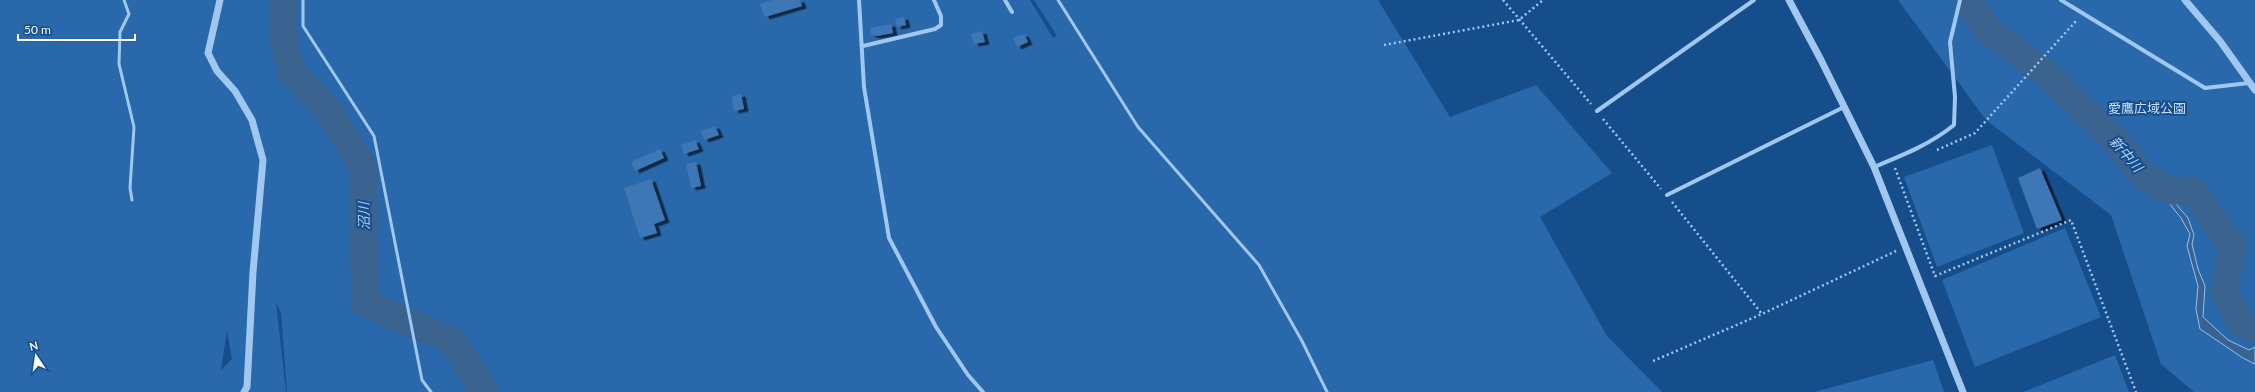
<svg xmlns="http://www.w3.org/2000/svg" width="2255" height="392" viewBox="0 0 2255 392" font-family="Lato,'Noto Sans JP',sans-serif">
<style>
.green{fill:#2868ab;fill-rule:evenodd}
.water{fill:#3a6390;stroke:#92c2f2}
.lines{fill:none;stroke-linecap:round;stroke-linejoin:round}
.river{stroke:#3a6390;stroke-width:28}
.building{fill:#3e77b5;filter:url(#shadow)}
.path{stroke:#a0c7ef;stroke-width:2.5;stroke-dasharray:2 3;stroke-linecap:butt}
.service{stroke:#a0c7ef;stroke-width:3}
.minor{stroke:#a0c7ef;stroke-width:4}
.tertiary{stroke:#a0c7ef;stroke-width:7}
.labels{text-anchor:middle;stroke-width:4;stroke-linejoin:round;paint-order:stroke}
.park-label{font-size:13px;fill:#c6e0fb;stroke:#164e8c}
.water-label{font-size:14px;font-style:italic;fill:#abd1f6;stroke:#164e8c}
</style>
<defs>
<filter id="shadow"><feDropShadow dx="4.5" dy="2.5" stdDeviation="0" flood-color="#0009"/></filter>
</defs>
<rect width="100%" height="100%" fill="#164e8c"/>
<path class="green" d="M0,0h1030l23,38 4,-2 -23,-36h344l72,117 86,-32 76,88 -72,44 67,119 55,56h-1375l-6,-79 -5,-11 10,90h-286zM227,331l5,28 -11,11v-1z
M1898,0h357v392h-61l-33,-28 -50,-149 -125,-95z
M1992,145l32,88 -87,34 -33,-90z
M2065,228l36,89 -126,50 -33,-87z
M2115,355l14,37h-106z
M1933,360l11,32h-130z"/>
<path class="water" d="M2153,183l15,4 2,10 18,21 6,17 -2,9 6,25 7,17 -2,31 25,23 21,10 6,-3v17l-12,-6 -43,-29 -4,-20 2,-23 -11,-40 3,-12 -9,-16z"/>
<g class="lines">
<path class="river" d="M284,0l-1,37 8,35 39,40 33,56 2,135 88,38 31,51
M1968,0l18,28 63,48 66,64 27,34 24,16 28,1 38,55 -8,45 16,31 15,8"/>
</g>
<path class="building" d="M772,0h28l2,6 -37,11 -5,-13z
M904,17l2,8 -9,2 -2,-8z
M891,24l2,9 -16,3 -6,-1 -1,-7z
M982,31l3,11 -11,2 -3,-10z
M1024,34l4,8 -11,5 -4,-9z
M741,94l3,15 -10,2 -2,-15z
M715,126l4,9 -15,5 -3,-9z
M695,140l4,9 -15,5 -3,-9z
M660,149l4,9 -29,13 -4,-9z
M696,162l5,24 -10,2 -5,-24z
M2040,168l22,52 -25,9 -19,-51z
M651,179l14,41 -11,4 3,9 -17,5 -16,-50z"/>
<g class="lines">
<path class="path" d="M1503,0l88,104
M1384,45l135,-25 24,-20
M1603,119l58,70
M1937,150l38,-17 101,-112
M1895,168l40,108 136,-56 65,172
M1672,202l90,112
M1653,361l109,-47 134,-63"/>
<path class="service" d="M124,0l5,14 -9,18 -1,32 15,63 -4,61 2,12
M303,0v26l71,110 48,244 9,12
M1058,0l80,127 121,138 43,76 25,51"/>
<path class="minor" d="M859,0l5,87 25,151 47,89 32,48 15,17
M1005,0l7,12
M2061,0l144,88 44,-5
M863,46l72,-17 6,-4v-9l-7,-16
M1597,111l157,-111
M1874,167c29,-12 55,-22 80,-42l1,-28 -5,-55 10,-42
M1667,195l177,-88"/>
<path class="tertiary" d="M220,0l-12,53 9,18 18,20 17,29 11,40 -10,112 -6,115 -3,5
M1789,0l32,60 53,107 89,225
M2185,0l35,41 35,49"/>
</g>
<g class="labels">
<g class="park-label">
<text x="2147" y="113">愛鷹広域公園</text>
</g>
<g class="water-label">
<text transform="translate(2126 154) rotate(49)" y="5">新中川</text>
<text transform="translate(364 216) rotate(-91)" y="5">沼川</text>
</g>
</g>
<g transform="translate(36 356) rotate(347)" stroke="#164e8c" stroke-width="3" paint-order="stroke">
<path d="M0-3L7 15L0 10L-7 15Z" fill="#ffffff"/>
<text y="-6" font-size="11" font-weight="bold" text-anchor="middle" fill="#ffffff">N</text>
</g>
<path d="M18 34v6h117v-6" fill="none" stroke="#ffffff" stroke-width="2"/>
<text x="24" y="34" font-size="12" fill="#ffffff" stroke="#164e8c" stroke-width="3" paint-order="stroke">50 m</text>
</svg>
